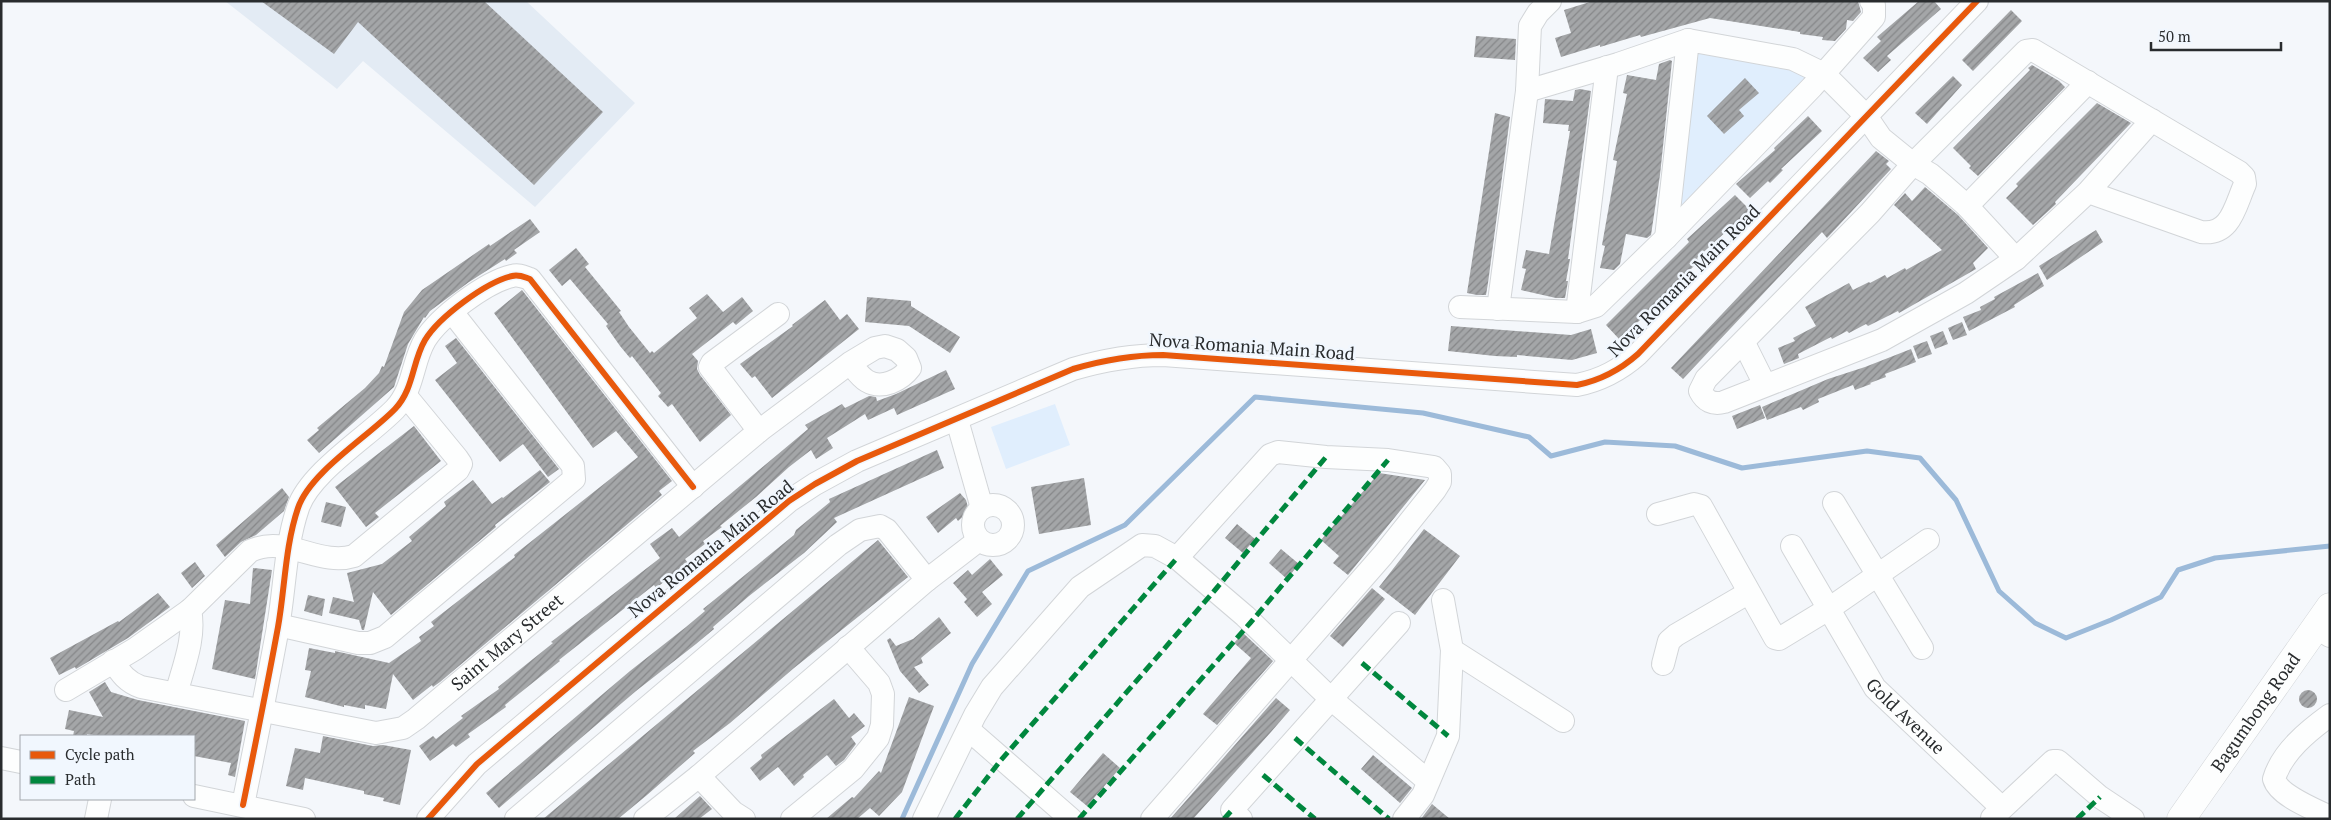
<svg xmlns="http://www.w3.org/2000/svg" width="2331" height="820" viewBox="0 0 2331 820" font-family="'PT Serif',serif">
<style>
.built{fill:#e3ebf4}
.grass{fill:#e0eefd}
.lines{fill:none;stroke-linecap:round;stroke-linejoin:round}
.stream{stroke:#9cbad9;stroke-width:5}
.building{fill:url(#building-hatch)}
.minor-casing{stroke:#d2d5d8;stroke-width:24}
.major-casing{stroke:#d2d5d8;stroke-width:29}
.minor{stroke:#fdfefe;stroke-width:22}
.major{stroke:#fdfefe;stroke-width:28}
.quiet{stroke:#00873e;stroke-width:5;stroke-dasharray:10 5;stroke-linecap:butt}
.cycleway-casing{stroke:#f1f7fe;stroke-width:9}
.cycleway{stroke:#e8590c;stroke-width:6}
.labels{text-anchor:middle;stroke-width:5;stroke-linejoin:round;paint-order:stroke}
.street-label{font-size:18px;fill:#292c2e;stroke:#f1f7fe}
</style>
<defs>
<pattern id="building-hatch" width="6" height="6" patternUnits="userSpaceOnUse" patternTransform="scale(1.25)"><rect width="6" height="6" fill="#a4a6a8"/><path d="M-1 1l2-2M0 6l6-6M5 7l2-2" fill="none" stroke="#868789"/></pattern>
</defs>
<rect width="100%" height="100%" fill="#f4f7fb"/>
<path class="built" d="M225,1h301l109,102 -100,104 -172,-146 -26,28z"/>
<path class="grass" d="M1696,47l121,25 -141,144z
M1055,404l15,41 -64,24 -15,-42z"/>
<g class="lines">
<path class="stream" d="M902,819l70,-155 56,-93 97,-46 130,-128 168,16 106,24 22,19 54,-14 70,4 67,22 125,-17 53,7 36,42 43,91 36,32 31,15 45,-18 50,-23 17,-27 37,-12 115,-12"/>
</g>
<path class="building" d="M261,1h223l119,111 -69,73 -176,-163 -24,32z
M1593,1h265l3,11 -8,9 -6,-1 -1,9 -11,12 -13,-1 1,-3 -23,-3v-2l-90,-14 -69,19 -1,-2 -40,12v-2l-39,12 -6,-19 16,-5 -7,-23z
M1919,1h15l7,8 -54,47 4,4 -13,12 -15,-14 18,-17 -4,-4z
M2011,10l11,11 -49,50 -11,-11z
M1476,36l40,3 -1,21 -41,-3z
M1670,60l2,1 -12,114 -9,60 -4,3 -21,-4 -6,30 -6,6 -14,-2 5,-22 -3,-1 15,-84 -4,-1 14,-66 -4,-1 4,-18 29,5 3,-16z
M2032,65l27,16 6,6 -87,89 -9,-8 2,-2 -18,-18 77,-78 -2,-2z
M1953,76l9,9 -35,39 -12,-11z
M1745,78l14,15 -20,17 5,6 -20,18 -17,-18z
M1580,89l11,2 -23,168h2l-4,22h2l-1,6 -2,11h-9l-35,-8 5,-21 -4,-1 4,-18 23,4 21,-123h-2l1,-6 -26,-2 2,-24 28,2 2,-11z
M2097,103l34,20 -76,79 1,2 -23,21 -27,-27 12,-12 -2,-2z
M1495,113l15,4 -22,166 -2,12h-9l-10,-2z
M1808,116l14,15 -41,38 2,1 -13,13 -2,-2 -18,17 -14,-14 39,-34 -1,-2z
M1876,151l13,10 -3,3 5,5 -64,69 -5,-6 -29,30 -110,117 -12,-11z
M1925,187l33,28 30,33 -15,15 3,6 -77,44 -1,-2 -30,15 -2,-2 -17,9 -2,-2 -15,8 -1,-2 -33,17 1,4 -15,6 -6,-16 17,-7 -2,-3 23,-12 -11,-19 44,-24 4,7 16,-8 1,1 15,-8 2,3 18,-10 1,2 36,-20 -48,-45 11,-12 7,8z
M1735,195l15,15 -53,48 2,3 -79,79 -14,-15 83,-83 -2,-3z
M530,219l10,13 -26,18 3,3 -11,8 -1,-2 -36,23 -39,29 -5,7 -1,-1 -16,27 -14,43 -75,66 -12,-13 12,-10 -2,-2 48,-40 14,-15 3,-7 2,1 20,-55 18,-22 67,-46 1,2z
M2096,230l7,12 -56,38 -8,-14z
M576,248l13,16 -4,3 36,44 -2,1 10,15 21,26 2,-2 2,2 43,-35 -8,-10 18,-14 16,18 19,-15 11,14 -17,14 -3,-3 -41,32 6,7 -1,8 3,6 31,40 -31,27 -28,-38 -4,3 -10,-11 3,-3 -29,-37 -2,2 -10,-12 -14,-20 2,-2 -38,-45 -8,7 -13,-16z
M2038,273l6,13 -30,19 1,2 -46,24 -6,-14 18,-7 -1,-3 15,-8 -1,-2z
M522,290l150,191 -13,10 3,4 -222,187 -7,5 -1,-2 -19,15 -20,-26 -7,35 -21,-4v4l-21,-4v2l-39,-10 6,-26 -6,-1 4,-22 26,5v-2l54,12 32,-22 -2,-4 15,-11 -3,-4 84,-65 -1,-2 124,-98 -22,-26 -23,17 -99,-135z
M867,297l44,4v5l49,31 -10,16 -41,-27 -44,-4z
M825,300l15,20 7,-6 12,15 -87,69 -17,-22 -3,2 -12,-14 53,-38 -1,-1z
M1962,322l5,13 -14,5 -5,-12z
M1451,326l120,9 20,-6 6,24 -25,7 -55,-5v2l-22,-1 -47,-5z
M1943,331l5,13 -13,5 -5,-13z
M456,338l103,131 -11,8 -25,-33 -23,18 -65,-82 22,-17 -12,-17z
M1927,341l5,13 -14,5 -5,-13z
M1911,349l5,13 -31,12 1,3 -16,6 1,1 -16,6 -2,-5 -35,14 1,3 -16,8 -2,-3 -34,13 -5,-13 66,-28 37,-12z
M946,370l9,19 -58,26 -3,-7 -26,12 -3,-6 -38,24 6,10 -17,11 -5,-9 -22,17 -33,30 -36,29 2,1 -19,14 2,3 -20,15 3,4 -32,25 -2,-3 -95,75 1,1 -55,44 1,2 -38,27 2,3 -14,10 -3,-3 -23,17 -11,-15 14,-10 3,3 27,-21 -2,-2 38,-27 -1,-2 55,-44 -2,-1 109,-84 -10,-14 22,-16 7,9 129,-108 -3,-4 37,-21 3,4 24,-12 7,1 1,4 19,-7z
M1760,405l5,13 -28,11 -5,-13z
M414,426l27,35 -66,52 4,4 -13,10 -31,-40z
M937,450l7,18 -110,50 3,4 -33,31 -55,43 -36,31 1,2 -18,15 -60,47 -137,117 -13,-15 144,-122 56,-44 19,-16 -2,-2 37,-30 54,-44 2,-5 34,-28 -1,-3z
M540,470l10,12 -55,43 1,2 -105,88 -18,-23 -9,38h-2l-3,-10 -30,-7 4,-16 21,5 -7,-29 35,-9 30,-23 -3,-4 37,-31 -2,-4 29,-22 19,24 10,-7 1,1z
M1379,473l46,7 -77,95 -15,-12 6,-7 -18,-16z
M1084,478l7,47 -52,9 -8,-47z
M282,488l7,9 -5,14 -28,24 -15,7 -16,15 -9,-12z
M960,493l6,7 3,11 -11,10 -2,-3 -18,15 -12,-16z
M326,502l20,5 -5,20 -20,-5z
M1237,524l18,15 -12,14 -18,-15z
M1424,529l36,27 -45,59 -36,-28z
M878,540l30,37 -114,91 -64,55 -37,28 2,2 -48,42 -29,24h-75z
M1281,549l18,15 -12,15 -18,-16z
M990,559l13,16 -21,17 10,12 -15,13 -13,-15 3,-3 -14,-16 15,-13 4,5z
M195,562l10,14 -13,12 -11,-15z
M253,568l19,2 -17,109 -43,-10 13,-69 25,4z
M1372,588l13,11 -42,48 -13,-11z
M158,593l12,14 -42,31 -52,31 -1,-2 -16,8 -9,-17 68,-37 1,1z
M308,595l17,4 -3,17 -18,-5z
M939,617l12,16 -30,25 2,5 -9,4 15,18 -10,8 -19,-22 -13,-31 3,-2 6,8 17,-7z
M1243,633l30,28 -56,64 -14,-11 48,-56 -17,-15z
M105,682l6,10 27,8 107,21 -10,56 -7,-2 3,-12 -37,-7v-20h-94l-13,-2v2h-14l1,-5 -9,-2 4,-19 34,7 -14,-25z
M2299 699a9 9 0 1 1 18 0a9 9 0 1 1-18 0Z
M909,697l25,9 -32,86 -23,24 -9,-8 -13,11h-31l26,-22 2,1 25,-27 2,2z
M1276,698l14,12 -19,22 -78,87h-23z
M834,699l15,19 5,-5 11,13 -14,11 5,7 -12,16 -8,6 -9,-11 -24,20 1,2 -10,9 -16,-19 -18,14 -10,-13 12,-10 -1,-3z
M323,736l50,10 10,-1 28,5 -11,55 -17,-4 1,-3 -20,-4v-3l-59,-13 -2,12 -17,-4 9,-38 25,5z
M1103,753l17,15 -33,38 -17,-14z
M1373,755l39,33 -12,15 -39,-34z
M700,796l12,13 -13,10h-25z
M1432,804l18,15h-29z"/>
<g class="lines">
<defs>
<g id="minor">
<path d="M1527,91l91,-27 70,-24"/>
<path d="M2088,192l113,40c30,4 34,-26 44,-48l-1,-7 -5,-5 -206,-122 -7,1 -113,113 -43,49 -164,166 -6,12c5,10 13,14 24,11l158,-62 84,-47 50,-34 72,-67 64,-72"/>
<path d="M1967,206l121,-124"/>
<path d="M1666,238l22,-198 105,19 31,15 42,42 15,22 32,26 17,10 13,11 24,21 49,53"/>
<path d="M1460,307l117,5 19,-6 70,-68 146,-151 62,-70v-12l-3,-4"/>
<path d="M1498,309l29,-218 3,-65 8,-13 12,-12"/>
<path d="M1577,312l30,-245"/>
<path d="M1744,343l21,42"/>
<path d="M957,420l25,88"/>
<path d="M759,431l-49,-64 2,-4 66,-49"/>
<path d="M1834,503l88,145"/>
<circle cx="993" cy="525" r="20"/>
<path d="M1658,514l36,-10 7,2 74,132 4,1 51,-31 98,-68"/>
<path id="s1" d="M1792,546l83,142 127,120"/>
<path d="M927,580l52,-40"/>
<path d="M278,625l80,18h12l15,-6 189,-158 -1,-13 -121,-154"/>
<path d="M2315,627l15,9"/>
<path d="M1452,650l111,71"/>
<path id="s2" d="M113,661c8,13 14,21 28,26l235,46 27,-5 13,-9 343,-288 91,-68 25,-15 10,-2 12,4 9,8 4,10c-9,12 -28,22 -43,13 -7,-4 -12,-12 -17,-18"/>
<path d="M1663,664l6,-23 7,-6 72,-42"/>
<path d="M66,690l69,-41 55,-39 60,-59c36,-17 69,16 104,5l104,-86 3,-6 -4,-6 -51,-62"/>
<path d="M176,694c7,-26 20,-57 14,-84"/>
<path d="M2330,715c-22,16 -48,37 -56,64 5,17 40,30 56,38"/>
<path d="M969,730l102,89"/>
<path d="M1,758l20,4"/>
<path d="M699,776l34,36 11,7"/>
<path d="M194,796l110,23"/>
<path d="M243,805c12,-59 24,-118 35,-178 7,-39 7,-81 20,-119 12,-36 71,-72 97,-99 19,-20 17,-47 30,-69 14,-23 61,-58 87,-64 7,-2 12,1 18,3l163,208"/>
<path d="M1992,818l61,-57h5l42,36 33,22"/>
<path d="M96,819l4,-20"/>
<path d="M428,819l49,-55 312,-263 26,-17 42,-23 216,-92c31,-9 58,-14 90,-14l414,30c25,-5 43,-15 61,-31l339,-353"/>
<path d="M516,819l322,-274 22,-15 20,-4 7,4 40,50 -228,196 -54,43"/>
<path d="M792,819l61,-50 25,-31 4,-13 1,-31 -4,-11 -31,-36"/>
<path d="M924,819l51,-104 17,-28 88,-100 62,-42 13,1 22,12 68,58 85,82 98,83"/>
<path d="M1152,819l231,-264 52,-65 5,-8v-8l-6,-7 -46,-7 -62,-3 -48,-5 -8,3 -93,103"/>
<path d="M1241,819l-9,-9 167,-187"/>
<path d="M1404,819l19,-24 25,-59 4,-86 -9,-50"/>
</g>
<g id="major">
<path id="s3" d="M2181,819l149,-212"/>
</g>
</defs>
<use href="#minor" class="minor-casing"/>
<use href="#major" class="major-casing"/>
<use href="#minor" class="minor"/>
<use href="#major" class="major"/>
<path class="quiet" d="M1362,663l86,73
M1295,738l94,81
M1263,775l52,44
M955,819l46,-59 176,-202
M1017,819l198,-229 111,-133
M1079,819l172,-197 137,-162
M1224,819l8,-9
M2077,819l23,-22"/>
<defs>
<path id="cycleway" d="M243,805c12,-59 24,-118 35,-178 7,-39 7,-81 20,-119 12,-36 71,-72 97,-99 19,-20 17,-47 30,-69 14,-23 61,-58 87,-64 7,-2 12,1 18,3l163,208
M428,819l49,-55 312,-263 26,-17 42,-23 216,-92c31,-9 58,-14 90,-14l414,30c25,-5 43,-15 61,-31l339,-353"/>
</defs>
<use href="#cycleway" class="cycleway-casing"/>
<use href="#cycleway" class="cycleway"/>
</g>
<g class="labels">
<g class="street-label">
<text transform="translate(1684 281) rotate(-45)" y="6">Nova Romania Main Road</text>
<text transform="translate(1252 347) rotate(4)" y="6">Nova Romania Main Road</text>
<text transform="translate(711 549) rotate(-39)" y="6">Nova Romania Main Road</text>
<text dy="6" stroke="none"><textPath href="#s2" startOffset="441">Saint Mary Street</textPath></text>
<text dy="6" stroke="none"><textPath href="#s3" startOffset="130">Bagumbong Road</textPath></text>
<text dy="6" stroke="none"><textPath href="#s1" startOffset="206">Gold Avenue</textPath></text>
</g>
</g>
<rect width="2331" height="820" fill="none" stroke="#292c2e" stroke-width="5"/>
<rect x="20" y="735" width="175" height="65" fill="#f1f7fe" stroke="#a1a6ab"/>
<rect x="30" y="751" width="25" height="8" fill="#e8590c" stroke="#a1a6ab"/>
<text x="65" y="760" font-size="15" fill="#292c2e">Cycle path</text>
<rect x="30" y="776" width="25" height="8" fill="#00873e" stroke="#a1a6ab"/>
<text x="65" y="785" font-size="15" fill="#292c2e">Path</text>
<path d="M2151 42v8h130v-8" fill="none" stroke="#292c2e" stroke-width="2.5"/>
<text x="2158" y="42" font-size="15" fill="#292c2e" stroke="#f1f7fe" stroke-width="4" paint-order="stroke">50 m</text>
</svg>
